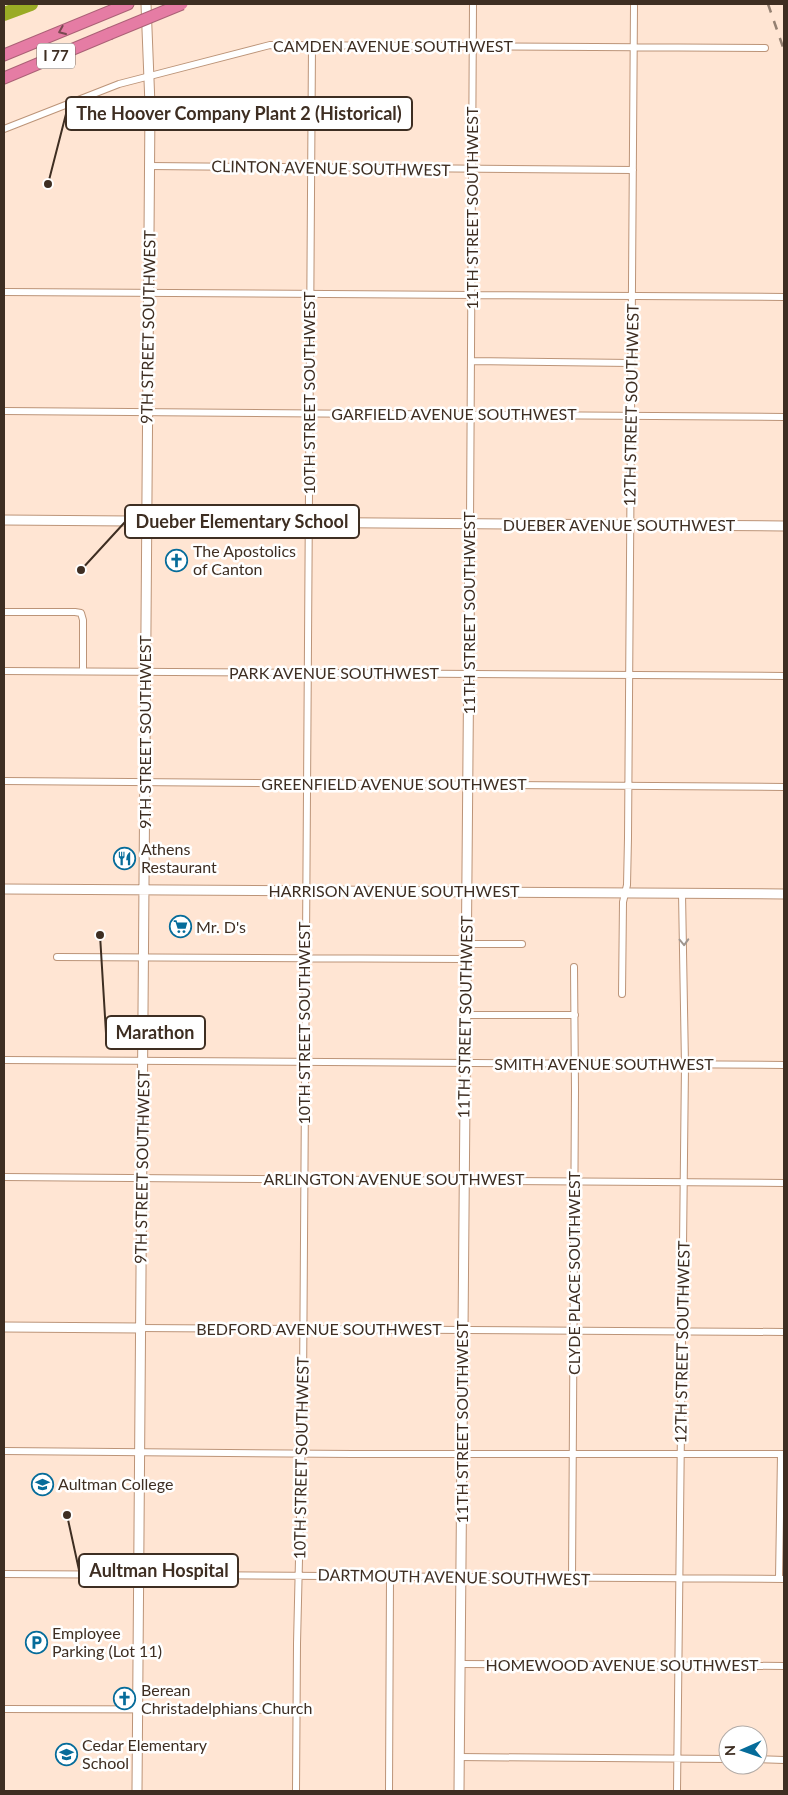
<svg xmlns="http://www.w3.org/2000/svg" width="788" height="1795" viewBox="0 0 788 1795" font-family="Lato,sans-serif">
<style>
.lines{fill:none;stroke-linecap:round;stroke-linejoin:round}
.river{stroke:#9aab25;stroke-width:14}
.street-casing{stroke:#bc9478;stroke-width:8}
.secondary-casing{stroke:#bc9478;stroke-width:11}
.highway-casing{stroke:#ab6176;stroke-width:13}
.street{stroke:#fff;stroke-width:6}
.secondary{stroke:#fff;stroke-width:9}
.highway{stroke:#e57ca4;stroke-width:11}
.rail{stroke:#948071;stroke-width:2.5;stroke-dasharray:9 9;stroke-linecap:butt}
.highway-bridge-casing{stroke:#ab6176;stroke-width:13;stroke-linecap:butt}
.highway-bridge{stroke:#e57ca4;stroke-width:11}
.oneway{stroke:#784950}
.oneway2{stroke:#9e9690}
.labels{text-anchor:middle;stroke-width:5;stroke-linejoin:round;paint-order:stroke}
.shield{fill:#fff;stroke:#786d64;stroke-width:1}
.shield-label{font-size:15px;font-weight:bold;fill:#3e2e22}
.street-label{font-size:16px;fill:#3e2e22;stroke:#fff}
.poi-label{font-size:16px;fill:#3e2e22;stroke:#fff;text-anchor:start}
.leader{fill:none;stroke:#3e2e22;stroke-width:2}
.callout-dot{fill:#3e2e22;stroke:#fff;stroke-width:2}
.callout{fill:#fff;stroke:#3e2e22;stroke-width:2}
.callout-label{font-size:18px;text-anchor:middle;font-weight:bold;fill:#3e2e22}
</style>
<rect width="100%" height="100%" fill="#ffe5d3"/>
<g class="lines">
<path class="river" d="M4,14l27,-10"/>
<defs>
<path id="street" d="M4,129l115,-45 151,-39 495,3
M149,166l484,4
M4,292l780,5
M471,361l160,2
M4,411l780,6
M470,524l3,-520
M4,612h71l6,1 2,7v51
M4,671l780,5
M4,781l780,6
M466,944h56
M57,957l408,2
M622,994l1,-92 4,-17 1,-47 6,-832
M464,1015h111
M4,1060l780,5
M4,1177l780,6
M140,1328l644,4
M4,1451l349,3h431
M4,1574l780,5
M572,1579l3,-489 -1,-123
M779,1579l2,-125
M460,1664l324,2
M4,1709l293,1
M459,1757l269,2
M758,1759l26,1
M296,1791l1,-147 6,-254 9,-1345
M389,1791l1,-214
M677,1791l8,-726 -3,-172"/>
<path id="secondary" d="M4,520l780,6
M4,889l780,5
M4,1327l136,1
M137,1791l13,-1686 -4,-101
M459,1791l11,-1267"/>
<path id="highway" d="M4,55l124,-51
M4,78l105,-44"/>
</defs>
<use href="#street" class="street-casing"/>
<use href="#secondary" class="secondary-casing"/>
<use href="#highway" class="highway-casing"/>
<use href="#street" class="street"/>
<use href="#secondary" class="secondary"/>
<use href="#highway" class="highway"/>
<path class="rail" d="M768,4l16,46"/>
<defs>
<path id="highway-bridge" d="M109,34l73,-30"/>
</defs>
<use href="#highway-bridge" class="highway-bridge-casing"/>
<use href="#highway-bridge" class="highway-bridge"/>
</g>
<defs><path id="oneway-chevron" d="M-2-3.5L2.5 0L-2 3.5" fill="none" stroke-width="1.6" stroke-linecap="round" stroke-linejoin="round" transform="scale(1.25)"/></defs>
<use class="oneway" href="#oneway-chevron" transform="translate(62 31) rotate(157)"/>
<use class="oneway2" href="#oneway-chevron" transform="translate(684 942) rotate(88)"/>
<defs>
<symbol id="church-ring" viewBox="-11 -11 22 22"><circle r="9.5" fill="#fff" stroke="#066c9a" stroke-width="1.5"/><path d="M-1.2-6h2.4v3.5h3.3v2.4h-3.3V6h-2.4V-.1h-3.3v-2.4h3.3Z" fill="#066c9a"/></symbol>
<symbol id="restaurant-ring" viewBox="-11 -11 22 22"><circle r="9.5" fill="#fff" stroke="#066c9a" stroke-width="1.5"/><path d="M-5-6h1v4h1v-4h1v4h1v-4h1v5L-1.5 .5V6h-2V.5L-5-1ZM5-6V6H3V1.5H1.5Q1.5-4 5-6Z" fill="#066c9a"/></symbol>
<symbol id="supermarket-ring" viewBox="-11 -11 22 22"><circle r="9.5" fill="#fff" stroke="#066c9a" stroke-width="1.5"/><path d="M-6-5.5h2.5l.6 2H6L4.5 2H-2.5L-4.4-4H-6ZM-1.5 3.2a1.3 1.3 0 1 0 .1 0ZM3 3.2a1.3 1.3 0 1 0 .1 0Z" fill="#066c9a"/></symbol>
<symbol id="school-ring" viewBox="-11 -11 22 22"><circle r="9.5" fill="#fff" stroke="#066c9a" stroke-width="1.5"/><path d="M0-5L7-2L0 1L-7-2ZM-4 1L0 2.5L4 1V4Q0 6-4 4Z" fill="#066c9a"/></symbol>
<symbol id="parking-ring" viewBox="-11 -11 22 22"><circle r="9.5" fill="#fff" stroke="#066c9a" stroke-width="1.5"/><path d="M-3.5-5.5H1a3.5 3.5 0 0 1 0 7H-1V5.5H-3.5ZM-1-3.4V-.6H.8a1.4 1.4 0 0 0 0-2.8Z" fill="#066c9a"/></symbol>
</defs>
<g fill-rule="evenodd">
<use href="#church-ring" x="164" y="548" width="25" height="25"/>
<use href="#restaurant-ring" x="112" y="846" width="25" height="25"/>
<use href="#supermarket-ring" x="168" y="914" width="25" height="25"/>
<use href="#school-ring" x="30" y="1472" width="25" height="25"/>
<use href="#parking-ring" x="24" y="1630" width="25" height="25"/>
<use href="#church-ring" x="112" y="1686" width="25" height="25"/>
<use href="#school-ring" x="54" y="1742" width="25" height="25"/>
</g>
<g class="labels">
<rect class="shield" x="37" y="43.5" width="38" height="25" rx="4"/>
<g class="shield-label">
<text x="56" y="61">I 77</text>
</g>
<g class="street-label">
<text x="393" y="52">CAMDEN AVENUE SOUTHWEST</text>
<text transform="translate(331 168) rotate(1)" y="6">CLINTON AVENUE SOUTHWEST</text>
<text transform="translate(472 208) rotate(-90)" y="6">11TH STREET SOUTHWEST</text>
<text transform="translate(148 327) rotate(-89)" y="6">9TH STREET SOUTHWEST</text>
<text transform="translate(309 393) rotate(-90)" y="6">10TH STREET SOUTHWEST</text>
<text transform="translate(631 405) rotate(-89)" y="6">12TH STREET SOUTHWEST</text>
<text x="454" y="420">GARFIELD AVENUE SOUTHWEST</text>
<text x="619" y="531">DUEBER AVENUE SOUTHWEST</text>
<text transform="translate(469 613) rotate(-90)" y="6">11TH STREET SOUTHWEST</text>
<text x="334" y="679">PARK AVENUE SOUTHWEST</text>
<text transform="translate(145 732) rotate(-90)" y="6">9TH STREET SOUTHWEST</text>
<text x="394" y="790">GREENFIELD AVENUE SOUTHWEST</text>
<text x="394" y="897">HARRISON AVENUE SOUTHWEST</text>
<text transform="translate(465 1017) rotate(-89)" y="6">11TH STREET SOUTHWEST</text>
<text transform="translate(304 1023) rotate(-90)" y="6">10TH STREET SOUTHWEST</text>
<text x="604" y="1070">SMITH AVENUE SOUTHWEST</text>
<text transform="translate(142 1167) rotate(-89)" y="6">9TH STREET SOUTHWEST</text>
<text x="394" y="1185">ARLINGTON AVENUE SOUTHWEST</text>
<text transform="translate(574 1273) rotate(-90)" y="6">CLYDE PLACE SOUTHWEST</text>
<text x="319" y="1335">BEDFORD AVENUE SOUTHWEST</text>
<text transform="translate(682 1342) rotate(-89)" y="6">12TH STREET SOUTHWEST</text>
<text transform="translate(462 1422) rotate(-90)" y="6">11TH STREET SOUTHWEST</text>
<text transform="translate(301 1458) rotate(-89)" y="6">10TH STREET SOUTHWEST</text>
<text transform="translate(454 1577) rotate(1)" y="6">DARTMOUTH AVENUE SOUTHWEST</text>
<text x="622" y="1671">HOMEWOOD AVENUE SOUTHWEST</text>
</g>
<g class="poi-label">
<text x="193" y="557">The Apostolics<tspan x="193" dy="18">of Canton</tspan></text>
<text x="141" y="855">Athens<tspan x="141" dy="18">Restaurant</tspan></text>
<text x="196" y="933">Mr. D's</text>
<text x="58" y="1490">Aultman College</text>
<text x="52" y="1639">Employee<tspan x="52" dy="18">Parking (Lot 11)</tspan></text>
<text x="141" y="1696">Berean<tspan x="141" dy="18">Christadelphians Church</tspan></text>
<text x="82" y="1751">Cedar Elementary<tspan x="82" dy="18">School</tspan></text>
</g>
</g>
<path class="leader" d="M48 184L66 114M81 570L125 522M100 935L106 1033M67 1515L79 1570"/>
<g class="callout-dot">
<circle cx="48" cy="184" r="5"/>
<circle cx="81" cy="570" r="5"/>
<circle cx="100" cy="935" r="5"/>
<circle cx="67" cy="1515" r="5"/>
</g>
<g class="callout">
<rect x="66" y="97" width="346" height="33" rx="5"/>
<rect x="125" y="505" width="234" height="33" rx="5"/>
<rect x="106" y="1016" width="99" height="33" rx="5"/>
<rect x="79" y="1554" width="159" height="33" rx="5"/>
</g>
<g class="callout-label">
<text x="239" y="120">The Hoover Company Plant 2 (Historical)</text>
<text x="242" y="528">Dueber Elementary School</text>
<text x="155" y="1039">Marathon</text>
<text x="159" y="1577">Aultman Hospital</text>
</g>
<rect width="788" height="1795" fill="none" stroke="#3e2e22" stroke-width="10"/>
<g transform="translate(743 1750) rotate(268)"><circle r="24" fill="#ffffff" stroke="#b2aba7"/>
<path d="M0-4L9 19L0 12L-9 19Z" fill="#066c9a"/>
<text y="-8" font-size="14" font-weight="bold" text-anchor="middle" fill="#3e2e22">N</text>
</g>
</svg>
